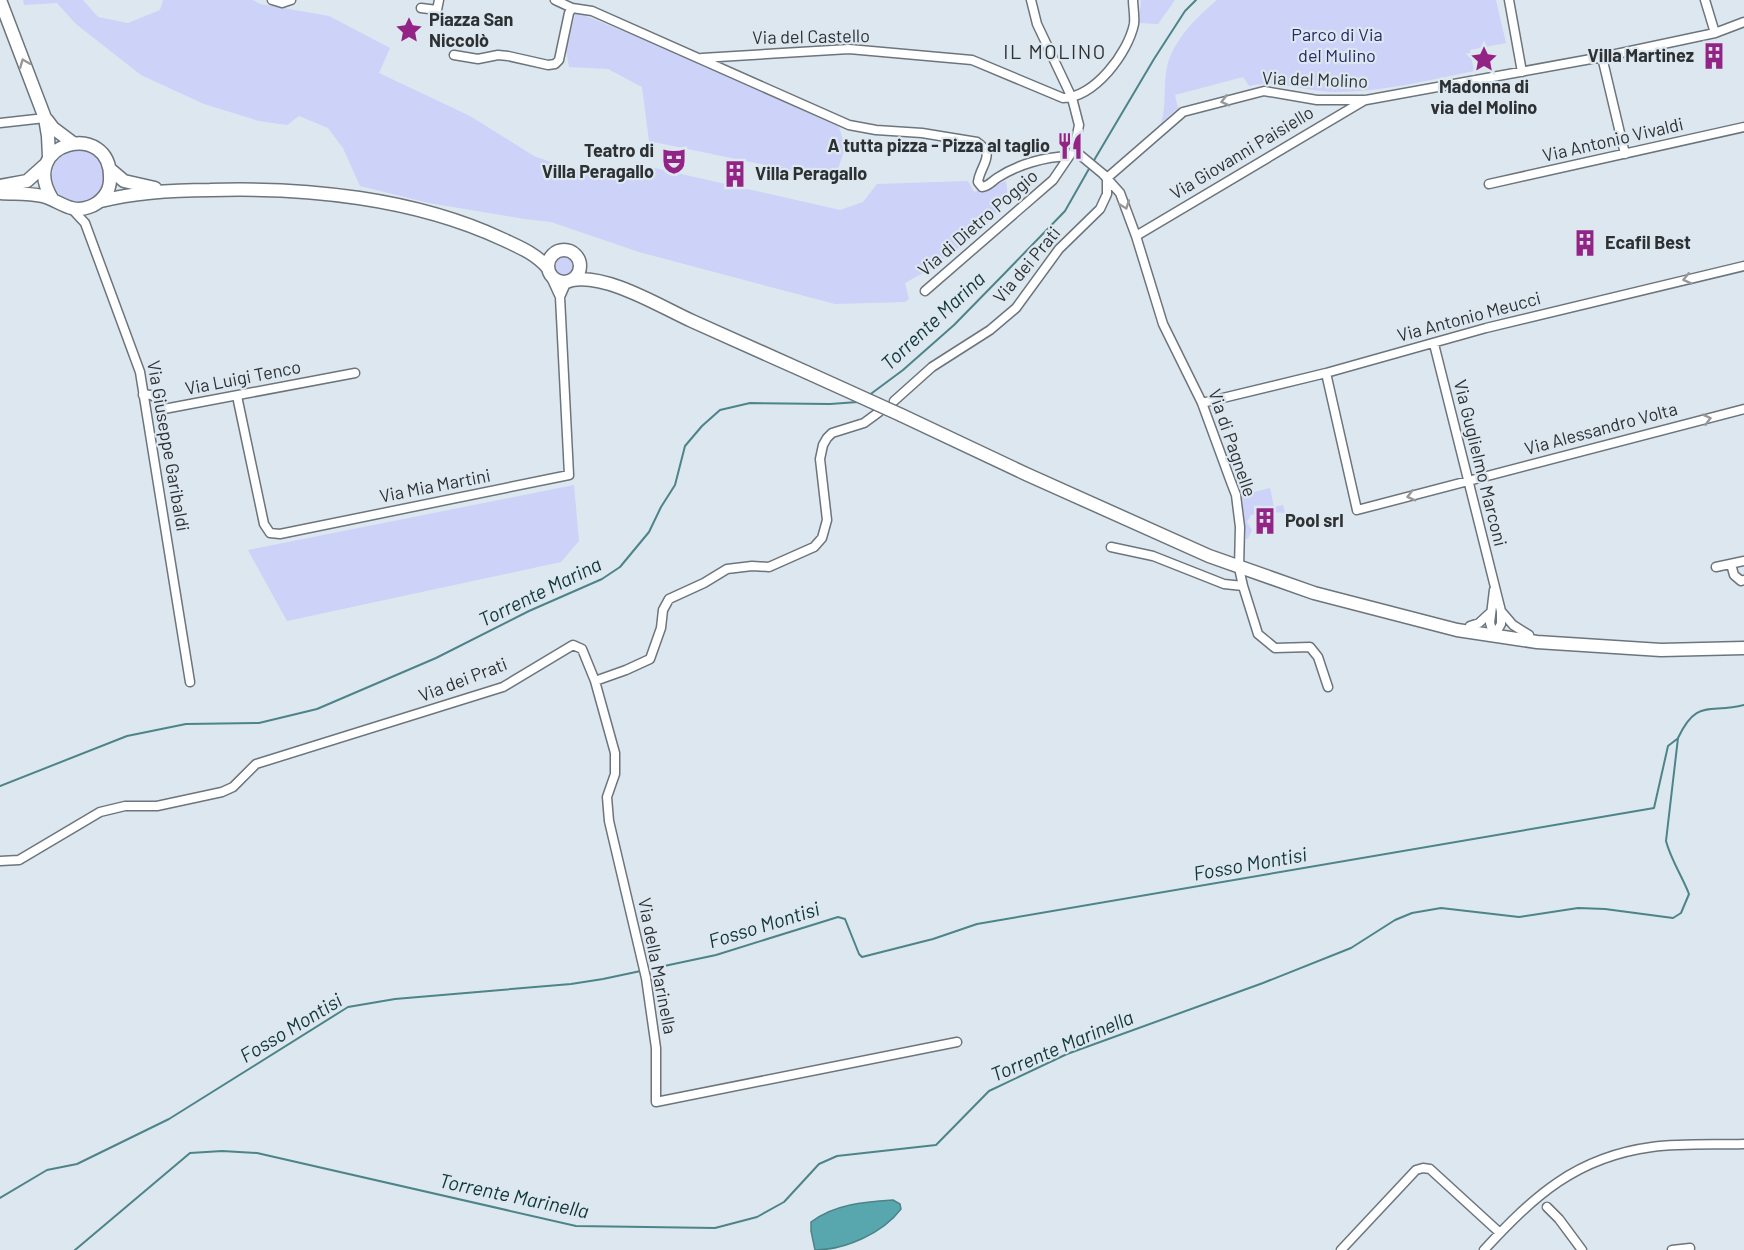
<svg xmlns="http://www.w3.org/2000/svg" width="1744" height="1250" viewBox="0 0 1744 1250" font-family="Barlow,sans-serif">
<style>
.green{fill:#ccd2f8}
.water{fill:#59a7ae;stroke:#4c8489;stroke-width:1.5}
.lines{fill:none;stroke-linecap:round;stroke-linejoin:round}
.stream{stroke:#4c8489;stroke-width:2}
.street-casing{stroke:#6c757c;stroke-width:11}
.secondary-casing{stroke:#6c757c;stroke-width:15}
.street{stroke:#fff;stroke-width:8}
.secondary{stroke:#fff;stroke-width:12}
.secondary-bridge-casing{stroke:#6c757c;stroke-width:15;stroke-linecap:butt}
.secondary-bridge{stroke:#fff;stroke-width:12}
.oneway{stroke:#96989a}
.labels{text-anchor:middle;stroke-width:4.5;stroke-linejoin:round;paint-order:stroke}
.poi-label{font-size:18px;font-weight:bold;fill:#2d3134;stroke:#dde7ef;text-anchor:start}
.park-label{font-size:18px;fill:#272867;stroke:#dde7ef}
.street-label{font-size:18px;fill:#2d3134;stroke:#dde7ef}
.neighbourhood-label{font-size:20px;letter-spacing:1.5px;fill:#2d3134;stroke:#dde7ef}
.water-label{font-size:20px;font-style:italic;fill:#0f3639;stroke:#dde7ef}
</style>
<rect width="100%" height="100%" fill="#dde7ef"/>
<path class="green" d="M23,0h60l15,17 30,6 32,-13 3,-10h90l7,4 69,12 61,32 -11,25 91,43 64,40 36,13 68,2 17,-3 185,42 23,-8 14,-18 91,-3 6,11 32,-11 2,18 -32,36 -53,38 -18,10 4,16 -4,3 -70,2 -196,-52 -88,-30 -26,-3 -96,-16 -69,-17 -17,-38 -15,-20 -29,-12 -12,9 -28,-4 -55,-17 -63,-29 -65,-51 -19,-21 -33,2z
M1141,0h34l-17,24 -19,-1z
M1217,0h279l10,43 -36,7 4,21c-44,9 -93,21 -138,21 -29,0 -58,-13 -87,-6l-6,-9 -68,18 3,13 -17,15c6,-19 2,-37 6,-56 6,-27 30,-50 50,-67z
M576,12l96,39 167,76 6,21 -7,21 -20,7 -169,-35 -7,-54 -34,-18 -39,-2 -3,-17z
M52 176a26 26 0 1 1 52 0a26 26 0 1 1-52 0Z
M551 265a12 12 0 1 1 24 0a12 12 0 1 1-24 0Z
M574,485l5,56 -18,21 -274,59 -39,-71z
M1270,488l4,19 9,-2 2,8 -11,-1 -23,3 -4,7 5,8 -4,9h-2l-4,-44z"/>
<path class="water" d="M893,1200l7,4 1,5c-18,24 -56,41 -86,41l-4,-19v-9c24,-18 53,-20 82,-22z"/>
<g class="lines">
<path class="stream" d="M1093,162l61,-103 31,-48 11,-11
M868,396l35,-26 51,-45 50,-51 61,-63 25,-44
M0,786l127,-50 59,-12 73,-1 58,-14 119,-51 93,-47 73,-32 18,-12 29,-35 12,-25 14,-22 10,-39 17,-20 18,-16 30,-7 80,1 28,-2
M0,1198l47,-28 30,-6 92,-45 179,-112 47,-8 176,-15 32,-5 113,-24 122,-38 7,2 14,35 3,3 71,-18 44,-15 677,-116 14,-62 9,-7
M75,1250l115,-97 32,-2 35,2 319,73 139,2 42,-11 27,-15 35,-38 18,-8 99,-11 53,-54 78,-37 196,-71 88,-35 44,-28 17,-7 29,-5 78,9 59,-9 27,1 68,9 8,-5 8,-19c-7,-18 -18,-34 -23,-53l12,-103c19,-40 31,-24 66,-33"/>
<defs>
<path id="street" d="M272,0l10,3 9,-3
M555,0l17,8 20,3 257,114 27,5 46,3 55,9c20,13 3,23 1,40l4,5c7,-1 9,-5 15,-9 21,-14 48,-21 72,-22
M1031,0l6,24 35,74 7,27 -5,25
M1509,0l13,72
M1705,0l10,33
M421,8l16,2 2,-10
M454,55l24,4 20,-4 10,1 40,9 7,-1 4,-4 10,-47 3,-5
M1602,57l23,97
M702,58l147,-9 123,11 91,38c32,-1 65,-45 71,-74 1,-8 -1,-17 -1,-24
M0,123l45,-5
M1074,150l29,24 17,19 16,43 27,88 39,79 29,79 5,13 4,32 -1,41 4,18 15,48 17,14 35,-1 8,10 10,30
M1107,178l76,-66 81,-21 53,9h49l236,-43 113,-24 29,-11
M1489,184l255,-57
M72,209l13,14 55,149 50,310
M1136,236l229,-136
M550,275l10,22
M925,291l128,-111 17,-25
M1434,344l67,267v13l-7,12 -4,-13 4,-33
M1326,373l31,137 387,-101
M143,395c12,-3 15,6 21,14l191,-36
M237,396l27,128 6,9 10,1 289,-59 -9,-178 7,-16
M894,401l38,-34 58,-37 26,-22 43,-59 41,-40 7,-15v-16
M1202,403l124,-30 160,-45 258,-62
M1111,547l42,9 71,28 19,2
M1731,564l3,11 7,6 3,-1
M1716,567l28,-6
M1501,611l12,14 16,10
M1470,626l9,-3 12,-11
M595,681l31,-11 24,-11 11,-31 2,-18 6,-11 35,-16 23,-14 25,-3 17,1 45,-20 8,-9 5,-18 -7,-61 3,-14 4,-7 5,-5 32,-10 15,-11
M0,861l19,-1 81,-48 25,-6h32l65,-14 11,-5 23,-23 247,-77 70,-42 9,4 13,32 20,72v21l-8,23 2,24 37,157 10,70v54l301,-60
M1547,1207l12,12 23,31
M1341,1250l75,-80 7,-2 7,1 70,64
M1484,1250c50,-54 92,-93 168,-103 30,-4 62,-2 92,-3
M1672,1250l18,-2"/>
<path id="secondary" d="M0,0l45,118 3,18 1,21
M47,120l6,8 20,15
M111,170l13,11 31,7
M0,186l27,-5 19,-17
M0,193c14,1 28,0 42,3 17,4 28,18 47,11 12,-4 21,-15 21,-27 3,-62 -95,-38 -57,20
M101,201c36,-9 72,-11 109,-11 96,-3 204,8 292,49 17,8 33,14 46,29
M548 266a16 16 0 1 1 32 0a16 16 0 1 1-32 0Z
M572,280c36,-6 87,26 120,41 38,17 76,34 114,51
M901,415l125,59 183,82 105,37 143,37 80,12 124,8 83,-2"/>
</defs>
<use href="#street" class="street-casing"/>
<use href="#secondary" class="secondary-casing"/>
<use href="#street" class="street"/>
<use href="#secondary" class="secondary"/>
<defs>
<path id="secondary-bridge" d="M806,372l95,43"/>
</defs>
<use href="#secondary-bridge" class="secondary-bridge-casing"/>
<use href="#secondary-bridge" class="secondary-bridge"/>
</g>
<defs><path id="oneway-chevron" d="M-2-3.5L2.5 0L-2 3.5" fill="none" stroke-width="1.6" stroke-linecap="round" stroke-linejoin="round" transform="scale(1.5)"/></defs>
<g class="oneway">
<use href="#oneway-chevron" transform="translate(24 63) rotate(-112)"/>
<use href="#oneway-chevron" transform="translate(1225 101) rotate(166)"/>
<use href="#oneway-chevron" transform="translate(1125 205) rotate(70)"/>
<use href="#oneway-chevron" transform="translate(1687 279) rotate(167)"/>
<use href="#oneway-chevron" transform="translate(1707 419) rotate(-15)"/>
<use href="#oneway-chevron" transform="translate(1411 496) rotate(166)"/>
</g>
<defs>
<symbol id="sight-bare" viewBox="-9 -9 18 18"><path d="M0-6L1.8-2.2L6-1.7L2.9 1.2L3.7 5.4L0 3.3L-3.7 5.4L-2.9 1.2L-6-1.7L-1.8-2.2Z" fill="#932384" stroke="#dde7ef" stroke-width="2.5" paint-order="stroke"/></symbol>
<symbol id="building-bare" viewBox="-9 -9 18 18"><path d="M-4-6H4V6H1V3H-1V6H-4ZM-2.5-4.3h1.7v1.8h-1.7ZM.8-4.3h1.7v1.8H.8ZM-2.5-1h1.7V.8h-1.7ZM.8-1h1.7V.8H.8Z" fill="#932384" stroke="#dde7ef" stroke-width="2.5" paint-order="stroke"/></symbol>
<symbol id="restaurant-bare" viewBox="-9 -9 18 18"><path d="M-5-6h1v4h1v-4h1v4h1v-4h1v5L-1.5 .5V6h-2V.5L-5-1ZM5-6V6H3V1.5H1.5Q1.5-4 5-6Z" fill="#932384" stroke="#dde7ef" stroke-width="2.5" paint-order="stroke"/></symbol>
<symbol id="theatre-bare" viewBox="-9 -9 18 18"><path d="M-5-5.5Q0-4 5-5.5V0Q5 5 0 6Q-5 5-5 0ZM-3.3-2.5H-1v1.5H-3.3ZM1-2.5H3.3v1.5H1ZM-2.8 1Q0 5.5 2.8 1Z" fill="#932384" stroke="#dde7ef" stroke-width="2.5" paint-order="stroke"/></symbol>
</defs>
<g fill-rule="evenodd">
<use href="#sight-bare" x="390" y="11" width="38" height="38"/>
<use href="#building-bare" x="1695" y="37" width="38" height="38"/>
<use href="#sight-bare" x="1465" y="40" width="38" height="38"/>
<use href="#restaurant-bare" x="1051" y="127" width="38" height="38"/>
<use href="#theatre-bare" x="655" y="142" width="38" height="38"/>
<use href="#building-bare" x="716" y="155" width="38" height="38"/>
<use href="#building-bare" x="1566" y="224" width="38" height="38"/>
<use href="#building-bare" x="1246" y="502" width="38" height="38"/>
</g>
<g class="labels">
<g class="poi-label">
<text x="429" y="26">Piazza San<tspan x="429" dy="21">Niccolò</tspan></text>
<text x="1694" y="62" text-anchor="end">Villa Martinez</text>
<text x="1484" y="93" text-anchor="middle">Madonna di<tspan x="1484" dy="21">via del Molino</tspan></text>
<text x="1050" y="152" text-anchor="end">A tutta pizza - Pizza al taglio</text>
<text x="654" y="157" text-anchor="end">Teatro di<tspan x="654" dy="21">Villa Peragallo</tspan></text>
<text x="755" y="180">Villa Peragallo</text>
<text x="1605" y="249">Ecafil Best</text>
<text x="1285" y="527">Pool srl</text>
</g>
<g class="park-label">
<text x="1337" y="41">Parco di Via<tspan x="1337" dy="21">del Mulino</tspan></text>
</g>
<g class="street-label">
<text transform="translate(811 37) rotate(-1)" y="6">Via del Castello</text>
<text transform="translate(1315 80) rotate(2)" y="6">Via del Molino</text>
<text transform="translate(1613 140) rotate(-13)" y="6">Via Antonio Vivaldi</text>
<text transform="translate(1242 153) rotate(-31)" y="6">Via Giovanni Paisiello</text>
<text transform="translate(978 223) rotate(-41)" y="6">Via di Dietro Poggio</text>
<text transform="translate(1027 265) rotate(-50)" y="6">Via dei Prati</text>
<text transform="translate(1469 317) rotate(-15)" y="6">Via Antonio Meucci</text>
<text transform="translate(243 378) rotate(-11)" y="6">Via Luigi Tenco</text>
<text transform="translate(1601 429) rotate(-15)" y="6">Via Alessandro Volta</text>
<text transform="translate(1232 443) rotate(71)" y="6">Via di Pagnelle</text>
<text transform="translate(168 446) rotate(80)" y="6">Via Giuseppe Garibaldi</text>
<text transform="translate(1480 463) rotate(76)" y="6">Via Guglielmo Marconi</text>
<text transform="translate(435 486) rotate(-11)" y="6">Via Mia Martini</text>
<text transform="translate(463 680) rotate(-21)" y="6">Via dei Prati</text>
<text transform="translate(657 966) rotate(79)" y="6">Via della Marinella</text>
</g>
<g class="neighbourhood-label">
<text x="1055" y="59">IL MOLINO</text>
</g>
<g class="water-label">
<text transform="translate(933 321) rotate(-43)" y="7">Torrente Marina</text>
<text transform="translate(540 592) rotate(-26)" y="7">Torrente Marina</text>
<text transform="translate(1250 864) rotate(-10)" y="7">Fosso Montisi</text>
<text transform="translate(764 925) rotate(-17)" y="7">Fosso Montisi</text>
<text transform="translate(291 1028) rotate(-31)" y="7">Fosso Montisi</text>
<text transform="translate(1062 1046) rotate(-23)" y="7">Torrente Marinella</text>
<text transform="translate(514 1196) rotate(12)" y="7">Torrente Marinella</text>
</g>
</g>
</svg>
